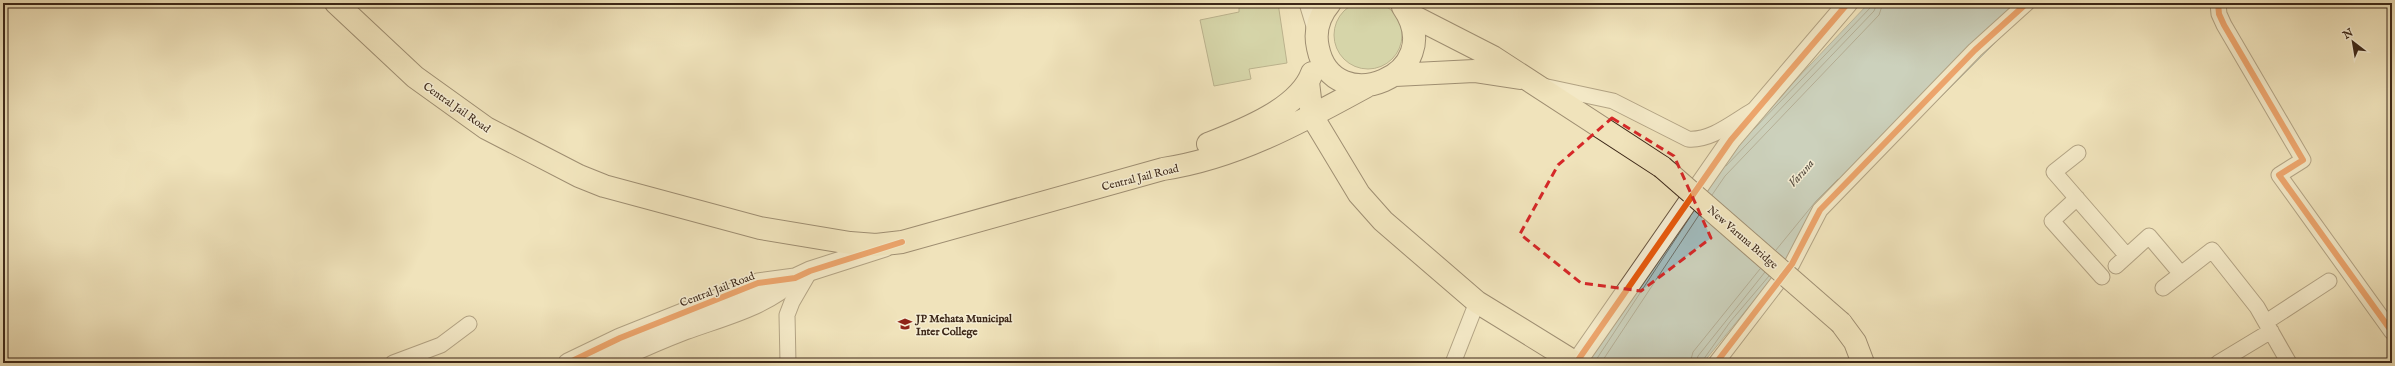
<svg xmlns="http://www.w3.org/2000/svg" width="2395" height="366" viewBox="0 0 2395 366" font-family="'IM FELL English',serif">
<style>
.green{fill:#b7c492;stroke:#7a7655}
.water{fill:#a1bbbd;stroke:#79807b}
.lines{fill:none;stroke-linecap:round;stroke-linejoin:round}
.shore{stroke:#6e716a;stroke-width:1}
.minor-casing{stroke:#695641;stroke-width:17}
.tertiary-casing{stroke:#695641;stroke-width:21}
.primary-casing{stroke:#3c2718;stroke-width:24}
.minor{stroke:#f5edd3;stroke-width:15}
.tertiary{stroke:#f5edd3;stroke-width:19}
.primary{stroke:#f0e3bb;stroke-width:22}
.primary-bridge-casing{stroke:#3c2718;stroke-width:24;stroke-linecap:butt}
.primary-bridge{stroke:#f0e3bb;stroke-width:22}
.cycleway-casing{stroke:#f5edd3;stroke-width:8}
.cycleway{stroke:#e8590c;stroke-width:6}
.marked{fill:none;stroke:#d62828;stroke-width:3;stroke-dasharray:8 5;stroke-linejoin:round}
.labels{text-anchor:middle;stroke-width:3;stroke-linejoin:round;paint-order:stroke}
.street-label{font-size:11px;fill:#3c2718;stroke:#f5edd3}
.poi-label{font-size:11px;font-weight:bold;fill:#3c2718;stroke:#f5edd3;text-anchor:start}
.water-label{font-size:12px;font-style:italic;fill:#554c41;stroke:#f5edd3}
</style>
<rect width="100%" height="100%" fill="#f0e3bb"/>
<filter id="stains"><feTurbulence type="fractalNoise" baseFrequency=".005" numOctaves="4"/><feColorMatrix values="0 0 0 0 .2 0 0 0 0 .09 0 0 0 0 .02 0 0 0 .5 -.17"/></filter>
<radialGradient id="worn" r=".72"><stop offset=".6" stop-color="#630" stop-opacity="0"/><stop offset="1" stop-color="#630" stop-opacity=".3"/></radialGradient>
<path class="green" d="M1334 35a34 34 0 1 1 68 0a34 34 0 1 1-68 0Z
M1251,3h27l9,60 -38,6 2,10 -37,7 -14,-66 39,-8v-7z"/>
<path class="water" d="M1869,3h171l-14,9 -199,199 -124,152h-120l130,-196z"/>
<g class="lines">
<path class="shore" d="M1754,129l117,-122 1,-4
M1726,166l148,-155 3,-8
M1712,195l13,-19 154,-161 4,-12
M1776,250l40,-49 22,-22
M1594,363l96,-146
M1601,363l98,-148
M1690,363l3,-11 67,-83
M1696,363l2,-7 67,-84
M1701,363l29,-41 39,-46"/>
<defs>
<path id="minor" d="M2218,3l1,11 5,11 79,135 -24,15 113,157
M1543,86l70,15 75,38c23,2 45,-17 64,-28
M2078,153l-24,19 73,84
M2077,198l-25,23 50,56
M2116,266l33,-30 32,38
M2163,288l49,-38 45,57 32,56
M2266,322l63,-41
M393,363l48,-18 28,-21
M788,363l-1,-48 5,-13 18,-31
M1453,363l24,-61
M1716,363l76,-99 28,-54 155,-160 52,-47
M2218,363l53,-32"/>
<path id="tertiary" d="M1309,3l8,26
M568,363l52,-25 138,-55 37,-5 15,-7 75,-24
M609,363c25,-12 50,-23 76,-33 38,-14 81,-24 110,-52
M1576,363l155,-223 117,-137"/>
<path id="primary" d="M336,3l79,74 71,51 93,48 25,10 156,42 90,15 26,2 26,-3 261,-73c74,-11 140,-48 204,-83
M1330,3c-11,13 -16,28 -12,45 15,73 132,27 85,-41
M1407,13l86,44 169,110
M1395,75l79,-4 46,7
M1308,82l4,34 47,78 24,27 94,81 99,61
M1208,144c33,-13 91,-35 104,-71
M1841,323l14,19 8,21"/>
</defs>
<use href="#minor" class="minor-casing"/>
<use href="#tertiary" class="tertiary-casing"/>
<use href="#primary" class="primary-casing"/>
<use href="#minor" class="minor"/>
<use href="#tertiary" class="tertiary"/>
<use href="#primary" class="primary"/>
<defs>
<path id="primary-bridge" d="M1662,167l179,156"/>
</defs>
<use href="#primary-bridge" class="primary-bridge-casing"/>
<use href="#primary-bridge" class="primary-bridge"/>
<defs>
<path id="cycleway" d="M2218,3l1,11 5,11 79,135 -24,15 113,157
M568,363l52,-25 138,-55 37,-5 15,-7 92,-29
M1576,363l155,-223 117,-137
M1716,363l76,-99 28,-54 155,-160 52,-47"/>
</defs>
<use href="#cycleway" class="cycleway-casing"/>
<use href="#cycleway" class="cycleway"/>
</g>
<path d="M0 0H2395V366H0ZM1612,118l62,38 37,82 -70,53 -60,-8 -61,-49 38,-69z" fill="#f0e3bb" fill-opacity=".55" fill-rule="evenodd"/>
<path class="marked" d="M1612,118l62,38 37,82 -70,53 -60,-8 -61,-49 38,-69z"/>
<defs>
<symbol id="university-bare" viewBox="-9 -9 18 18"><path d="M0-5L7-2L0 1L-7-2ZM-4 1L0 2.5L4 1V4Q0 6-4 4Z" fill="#8f2418" stroke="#f5edd3" stroke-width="2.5" paint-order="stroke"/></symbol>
</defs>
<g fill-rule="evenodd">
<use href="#university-bare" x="895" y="314" width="20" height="20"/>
</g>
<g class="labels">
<g class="street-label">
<text transform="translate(457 107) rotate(35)" y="4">Central Jail Road</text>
<text transform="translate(1140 177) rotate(-14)" y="4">Central Jail Road</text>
<text transform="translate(1743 237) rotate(41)" y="4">New Varuna Bridge</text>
<text transform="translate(717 289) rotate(-21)" y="4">Central Jail Road</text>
</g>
<g class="poi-label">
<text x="916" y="322">JP Mehata Municipal<tspan x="916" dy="13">Inter College</tspan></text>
</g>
<g class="water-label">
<text transform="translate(1801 173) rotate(-49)" y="4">Varuna</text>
</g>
</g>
<rect width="2395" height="366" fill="none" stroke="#f0e3bb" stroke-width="16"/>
<rect x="4" y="4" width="2387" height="358" fill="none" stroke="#3c2718" stroke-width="2"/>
<rect x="8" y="8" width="2379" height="350" fill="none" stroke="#3c2718"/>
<g transform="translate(2353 42) rotate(329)" stroke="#f5edd3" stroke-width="3" paint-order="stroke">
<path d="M0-3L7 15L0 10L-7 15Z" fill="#3c2718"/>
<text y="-6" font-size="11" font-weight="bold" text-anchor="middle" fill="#3c2718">N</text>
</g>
<rect width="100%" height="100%" filter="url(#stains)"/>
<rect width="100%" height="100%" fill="url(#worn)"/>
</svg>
